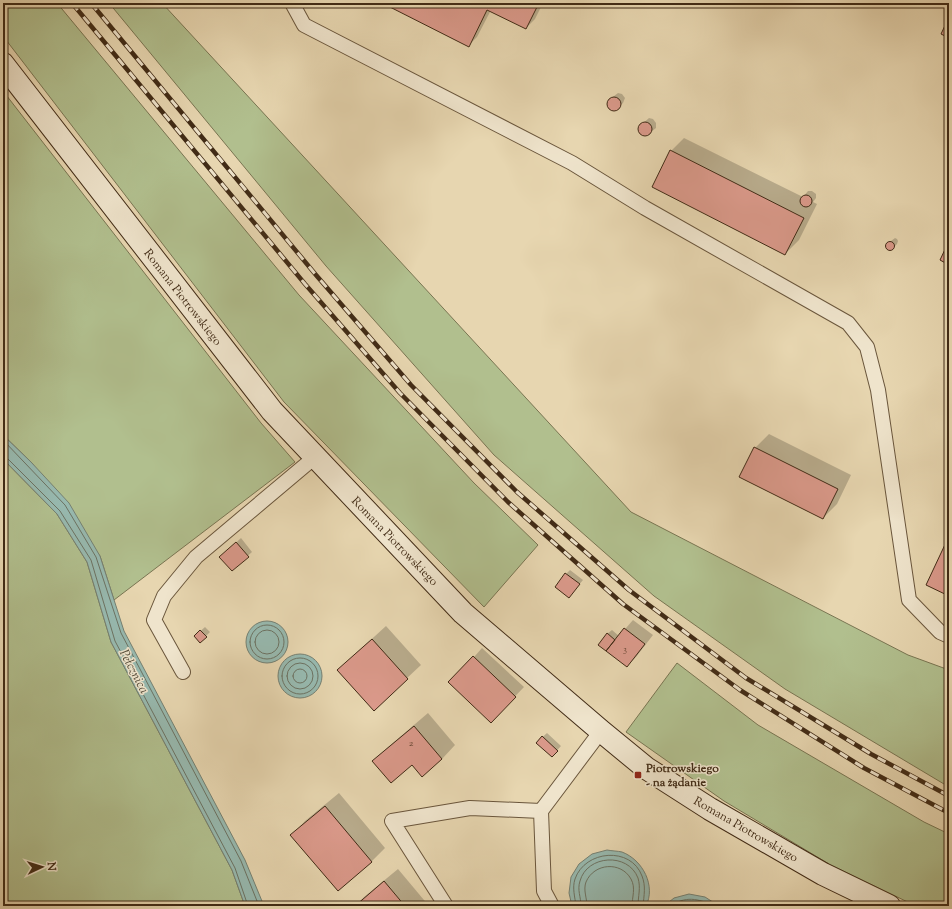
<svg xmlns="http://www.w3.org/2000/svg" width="952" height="909" viewBox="0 0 952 909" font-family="'Sorts Mill Goudy',serif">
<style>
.green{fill:#b1bf8e;stroke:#797552}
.water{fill:#97b9af;stroke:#758072}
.shadow{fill:#0003}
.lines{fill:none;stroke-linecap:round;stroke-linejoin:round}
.shore{stroke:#6c7262;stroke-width:1}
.building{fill:#da998a;stroke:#412b16}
.lane-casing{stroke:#6a563c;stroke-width:16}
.secondary-casing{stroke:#412b16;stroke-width:24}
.lane{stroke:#efe4cc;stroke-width:14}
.secondary{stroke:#efe4cc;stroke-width:22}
.rail-casing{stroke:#412b16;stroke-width:4.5}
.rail{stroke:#efe4cc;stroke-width:3;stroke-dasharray:9;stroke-linecap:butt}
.poi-dot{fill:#8f2418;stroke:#efe4cc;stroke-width:1.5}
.labels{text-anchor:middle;stroke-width:3;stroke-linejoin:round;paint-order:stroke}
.number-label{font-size:10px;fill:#674633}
.street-label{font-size:12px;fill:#412b16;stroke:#efe4cc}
.poi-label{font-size:12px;font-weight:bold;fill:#412b16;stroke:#efe4cc;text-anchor:start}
.water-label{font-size:13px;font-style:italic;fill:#564e3c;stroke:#efe4cc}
</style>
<rect width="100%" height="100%" fill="#e7d6b0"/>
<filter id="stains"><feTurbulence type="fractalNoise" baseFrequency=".005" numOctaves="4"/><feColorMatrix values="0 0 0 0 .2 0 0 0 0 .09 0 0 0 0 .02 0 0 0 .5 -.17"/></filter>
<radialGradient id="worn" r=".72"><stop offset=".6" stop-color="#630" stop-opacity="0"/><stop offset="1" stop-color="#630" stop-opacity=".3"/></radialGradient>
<path class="green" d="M3,3h54l242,292 175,188 64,62 -54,62 -200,-205 -281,-366z
M109,3h53l469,509 277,143 41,15v117l-164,-98 -131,-93 -160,-141 -168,-189z
M3,91l258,332 34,39 -181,138 -14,-44 -69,-94 -28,-27z
M3,459l54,55 30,48 24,80 121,228 13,36h-242z
M677,663l81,62 166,97 25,12v72h-33l-87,-42 -105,-63 -98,-69z"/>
<path class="water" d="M3,435l28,27 38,41 31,53 24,75 121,229 19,46h-19l-13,-36 -121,-228 -24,-80 -30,-48 -54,-55z
M246 642a21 21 0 1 1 42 0a21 21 0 1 1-42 0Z
M278 676a22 22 0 1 1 44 0a22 22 0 1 1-44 0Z
M607,850c5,1 11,1 15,2 21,8 34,34 24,54h-74l-3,-13 2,-16 8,-13 13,-10z
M689,894l16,3 14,9h-55l10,-8z"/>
<path class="shadow" d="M384,3h159l-8,16 -9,9 -35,-18 -14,27 -9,9z
M618,93l4,1 3,4 -2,5 -8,7 -5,-1 -2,-4 1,-5z
M649,118l4,1 3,4v5l-9,7h-5l-3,-4 1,-5z
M684,138l119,59 5,-6h4l4,3v4l-3,4 4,2 -18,36 -14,14 -114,-103z
M895,238l2,1 1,2 -1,3 -5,5 -2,1 -3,-1 -1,-3 1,-2z
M769,434l82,41 -14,29 -14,14 -68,-70z
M241,538l11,14 -20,18 -7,-17z
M570,570l13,10 -10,12 -7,-18z
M633,620l20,15 -17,22 -9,9 -20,-32 5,-4 7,6z
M386,626l35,39 -47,44 -22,-52z
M205,627l5,5 -10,10 -5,-6z
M482,648l42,39 -24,25 -26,-55z
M428,713l27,32 -13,14 -20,16 -10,-11 -39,-3 14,-13z
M547,733l14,13 -9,10 -15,-14z
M339,793l46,55 -13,13 -34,29 -46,-55 13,-14z
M398,869l31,37h-74l9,-9z"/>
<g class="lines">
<path class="shore" d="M3,440l62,65 31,52 25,76 120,228 18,45
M3,456l4,2 53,53 31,49 24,81 120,227 13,38
M250 642a17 17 0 1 1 34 0a17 17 0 1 1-34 0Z
M255 642a12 12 0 1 1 24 0a12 12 0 1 1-24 0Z
M282 676a18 18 0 1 1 36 0a18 18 0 1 1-36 0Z
M287 676a13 13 0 1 1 26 0a13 13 0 1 1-26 0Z
M293 676a7 7 0 1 1 14 0a7 7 0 1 1-14 0Z
M576,906c-1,-9 -4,-18 -1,-27 10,-29 56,-33 67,-3 4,10 2,19 1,30
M581,906c0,-9 -4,-16 -1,-25 7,-26 48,-29 58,-3 3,10 0,18 0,28
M587,906c0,-8 -4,-16 -1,-24 8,-19 35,-21 45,-3 5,9 1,18 1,27
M671,906c13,-10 28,-8 42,0"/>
</g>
<path class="building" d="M382,3h157l-13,26 -39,-19 -18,37z
M949,17v21l-8,-4z
M607 104a7 7 0 1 1 14 0a7 7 0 1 1-14 0Z
M638 129a7 7 0 1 1 14 0a7 7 0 1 1-14 0Z
M670,150l134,68 -19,37 -133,-68z
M800 201a6 6 0 1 1 12 0a6 6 0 1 1-12 0Z
M949,241v24l-9,-5z
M885.5 246a4.5 4.5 0 1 1 9 0a4.5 4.5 0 1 1-9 0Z
M754,447l84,42 -15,30 -84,-42z
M949,536v60l-23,-11z
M236,542l13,15 -17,14 -13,-14z
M565,573l15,11 -11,14 -14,-11z
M624,628l21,16 -18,23 -21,-16z
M200,630l7,7 -7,6 -6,-7z
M607,633l8,7 -9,11 -8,-6z
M372,639l36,40 -34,32 -37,-41z
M473,656l43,41 -25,26 -43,-41z
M414,726l28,33 -20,18 -10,-12 -21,18 -19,-22z
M542,736l16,15 -6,6 -16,-14z
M325,806l47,56 -34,29 -48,-56z
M384,881l21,25h-50z"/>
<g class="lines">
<defs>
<path id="lane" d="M292,3l12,22 268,138 73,45 203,115 19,24 11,43 31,210 31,32 9,4
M183,672l-29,-52 10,-24 32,-39 119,-100
M446,906l-54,-85 78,-13 71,3
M552,906l-8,-15 -3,-80 60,-80"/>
<path id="secondary" d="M3,64l269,347 191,202 138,118 45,37 64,41 113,65 66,32"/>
</defs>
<use href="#lane" class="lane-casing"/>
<use href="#secondary" class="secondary-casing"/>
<use href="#lane" class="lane"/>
<use href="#secondary" class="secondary"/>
<defs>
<path id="rail" d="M72,3l233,281 95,109 108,109 115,102 117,86 124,78 85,45
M91,3l225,272 95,110 106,107 112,98 117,88 125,76 78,42"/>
</defs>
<use href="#rail" class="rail-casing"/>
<use href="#rail" class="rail"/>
</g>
<rect class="poi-dot" x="634" y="771" width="8" height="8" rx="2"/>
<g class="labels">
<g class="number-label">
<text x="625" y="652">3</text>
<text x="411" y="746">2</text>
</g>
<g class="street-label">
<text transform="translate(183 297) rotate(52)" y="4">Romana Piotrowskiego</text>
<text transform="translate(395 541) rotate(46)" y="4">Romana Piotrowskiego</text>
<text transform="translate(746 829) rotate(30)" y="4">Romana Piotrowskiego</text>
</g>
<g class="poi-label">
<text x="646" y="772">Piotrowskiego<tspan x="646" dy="14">- na żądanie</tspan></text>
</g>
<g class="water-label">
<text transform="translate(135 671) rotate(62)" y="5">Pełcznica</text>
</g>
</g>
<rect width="952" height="909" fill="none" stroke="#e7d6b0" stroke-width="16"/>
<rect x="4" y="4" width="944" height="901" fill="none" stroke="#412b16" stroke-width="2"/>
<rect x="8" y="8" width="936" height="893" fill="none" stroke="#412b16"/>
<g transform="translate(42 867) rotate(86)" stroke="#efe4cc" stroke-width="3" paint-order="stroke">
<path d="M0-3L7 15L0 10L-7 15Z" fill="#412b16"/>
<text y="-6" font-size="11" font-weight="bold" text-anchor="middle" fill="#412b16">N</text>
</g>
<rect width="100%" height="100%" filter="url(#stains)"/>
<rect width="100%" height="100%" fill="url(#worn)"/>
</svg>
